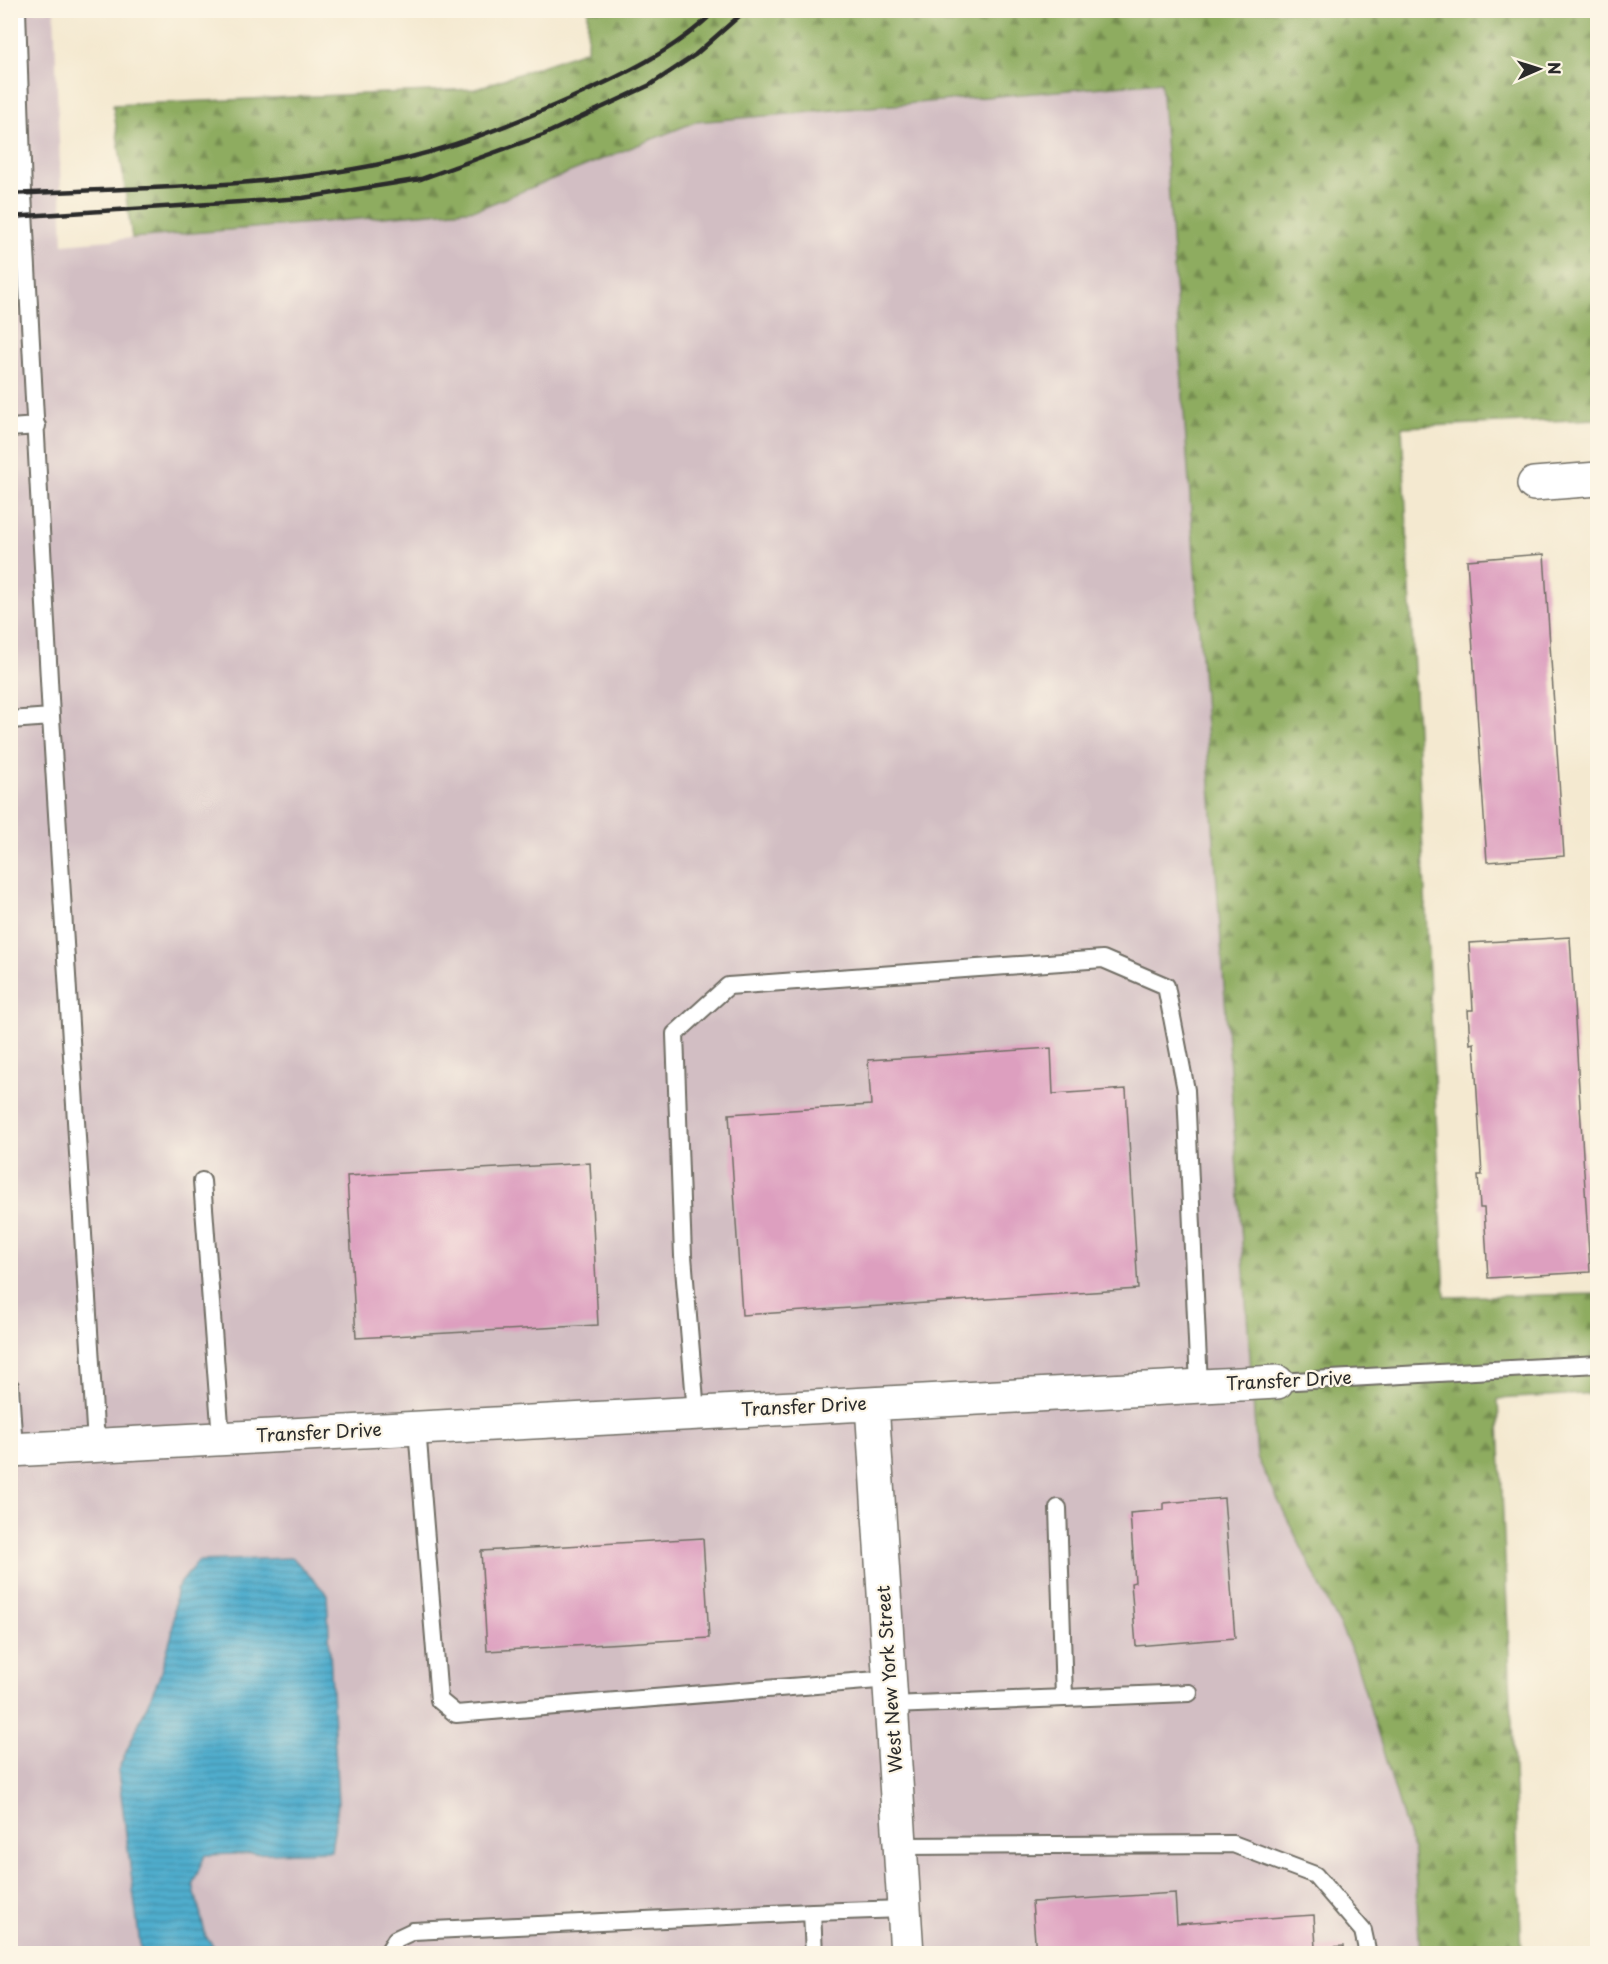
<svg xmlns="http://www.w3.org/2000/svg" width="1608" height="1964" viewBox="0 0 1608 1964" font-family="'Playpen Sans',sans-serif">
<style>
.industrial{fill:#d2bec3}
.forest{fill:url(#forest-firs);stroke:#5c6c46;stroke-width:1.5}
.water{fill:url(#water-rules);stroke:#3d6c7c;stroke-width:1.5}
.building{fill:#dd9fbf}
.lines{fill:none;stroke-linecap:round;stroke-linejoin:round}
.lane-casing{stroke:#716e65;stroke-width:20}
.street-casing{stroke:#716e65;stroke-width:36}
.lane{stroke:#fff;stroke-width:16}
.street{stroke:#fff;stroke-width:33}
.rail{stroke:#2b2b2b;stroke-width:4.5}
.labels{text-anchor:middle;stroke-width:4.5;stroke-linejoin:round;paint-order:stroke}
.street-label{font-size:18px;fill:#2b2b2b;stroke:#fcf5e5}
</style>
<defs>
<pattern id="forest-firs" width="22" height="20" patternUnits="userSpaceOnUse" patternTransform="scale(1.5)"><rect width="22" height="20" fill="#8eac60"/><path d="M5 1l3.5 6h-7zM16 11l3.5 6h-7z" fill="#748c4f"/></pattern>
<pattern id="water-rules" width="6" height="5" patternUnits="userSpaceOnUse" patternTransform="scale(1.5)"><rect width="6" height="5" fill="#4fadcd"/><path d="M0 2.5h6" fill="none" stroke="#428da7"/></pattern>
</defs>
<rect width="100%" height="100%" fill="#fcf5e5"/>
<filter id="ink" filterUnits="userSpaceOnUse"><feTurbulence type="fractalNoise" baseFrequency=".0167" numOctaves="2"/><feDisplacementMap in="SourceGraphic" scale="12" xChannelSelector="R" yChannelSelector="G"/><feConvolveMatrix kernelMatrix="1 2 1 2 8 2 1 2 1" color-interpolation-filters="sRGB"/></filter>
<filter id="wash" filterUnits="userSpaceOnUse"><feTurbulence type="fractalNoise" baseFrequency=".008" numOctaves="4" result="noise"/><feDisplacementMap in="SourceGraphic" scale="24" xChannelSelector="R" yChannelSelector="G"/><feGaussianBlur stdDeviation="1.35" result="paint"/><feColorMatrix in="noise" values="0 0 0 0 0 0 0 0 0 0 0 0 0 0 0 0 0 1.4 0 .05"/><feComposite in="paint" operator="in"/></filter>
<g filter="url(#wash)">
<rect width="100%" height="100%" fill="#f4e9d0"/>
<path class="industrial" d="M11,11h43l9,233 415,-35 217,-87 466,-40 96,1375 97,198 60,199 6,99 -1409,1z"/>
<path class="forest" d="M588,11h1009v408l-195,8 43,870 152,-3v99l-99,6 24,554h-102l-6,-99 -60,-199 -97,-198 -96,-1375 -466,40 -217,87 -346,29 -19,-133 362,-16 112,-39z"/>
<path class="water" d="M293,1558l34,36 11,210 -7,47 -126,4 -12,29 13,53 13,16h-78l-23,-183 41,-92 13,-44 4,-45 22,-28z"/>
<g id="blocks">
<path class="building" d="M1544,554l20,302 -77,6 -20,-302z
M1570,937l20,335 -102,6 -4,-70h-4l-2,-33h4l-8,-132 -4,1 -2,-34h5l-4,-67z
M1051,1048l2,46 73,-5 12,200 -396,26 -13,-201 142,-9 -3,-45z
M590,1163l8,162 -242,13 -9,-162z
M1224,1498l11,140 -99,8 -5,-63 4,-1 -5,-69 34,-3v-7z
M703,1538l6,100 -222,13 -6,-100z
M1175,1893l2,31 137,-9 2,33 28,-2v8h-308l-4,-52z"/>
</g>
</g>
<g filter="url(#ink)">
<use href="#blocks" fill-opacity="0" stroke="#716e65" stroke-width="1.5"/>
<g class="lines">
<defs>
<path id="lane" d="M17,10l6,183 28,524 45,727
M10,428l27,-2
M10,720l41,-3
M202,1181l19,257
M1277,1382l321,-18
M10,1386l4,64
M696,1413l-13,-157 -8,-222 53,-48 375,-27 63,27 20,104 13,296
M417,1428l22,272 17,14 434,-35
M1058,1508l6,190
M892,1705l297,-12
M901,1846l332,-2 82,31 48,56 5,23
M387,1954l9,-15 17,-8 399,-19
M814,1954l-2,-42 92,-3"/>
<path id="street" d="M1534,484l64,-5
M872,1404l35,550
M10,1450l1267,-68"/>
</defs>
<use href="#lane" class="lane-casing"/>
<use href="#street" class="street-casing"/>
<use href="#lane" class="lane"/>
<use href="#street" class="street"/>
<path class="rail" d="M10,194c125,-7 253,-5 375,-31 64,-13 125,-38 184,-64 52,-23 106,-48 147,-89
M10,217l293,-19 118,-19 122,-44 107,-50 45,-30 51,-45"/>
</g>
</g>
<g class="labels">
<g class="street-label">
<text transform="translate(1289 1381) rotate(-3)" y="6">Transfer Drive</text>
<text transform="translate(804 1407) rotate(-3)" y="6">Transfer Drive</text>
<text transform="translate(319 1433) rotate(-3)" y="6">Transfer Drive</text>
<text transform="translate(890 1679) rotate(-94)" y="6">West New York Street</text>
</g>
</g>
<rect width="1608" height="1964" fill="none" stroke="#fcf5e5" stroke-width="36"/>
<g transform="translate(1539 69) rotate(87)" stroke="#fcf5e5" stroke-width="4.5" paint-order="stroke">
<path d="M0-4.5L10 22L0 15L-10 22Z" fill="#2b2b2b"/>
<text y="-9" font-size="16" font-weight="bold" text-anchor="middle" fill="#2b2b2b">N</text>
</g>
</svg>
